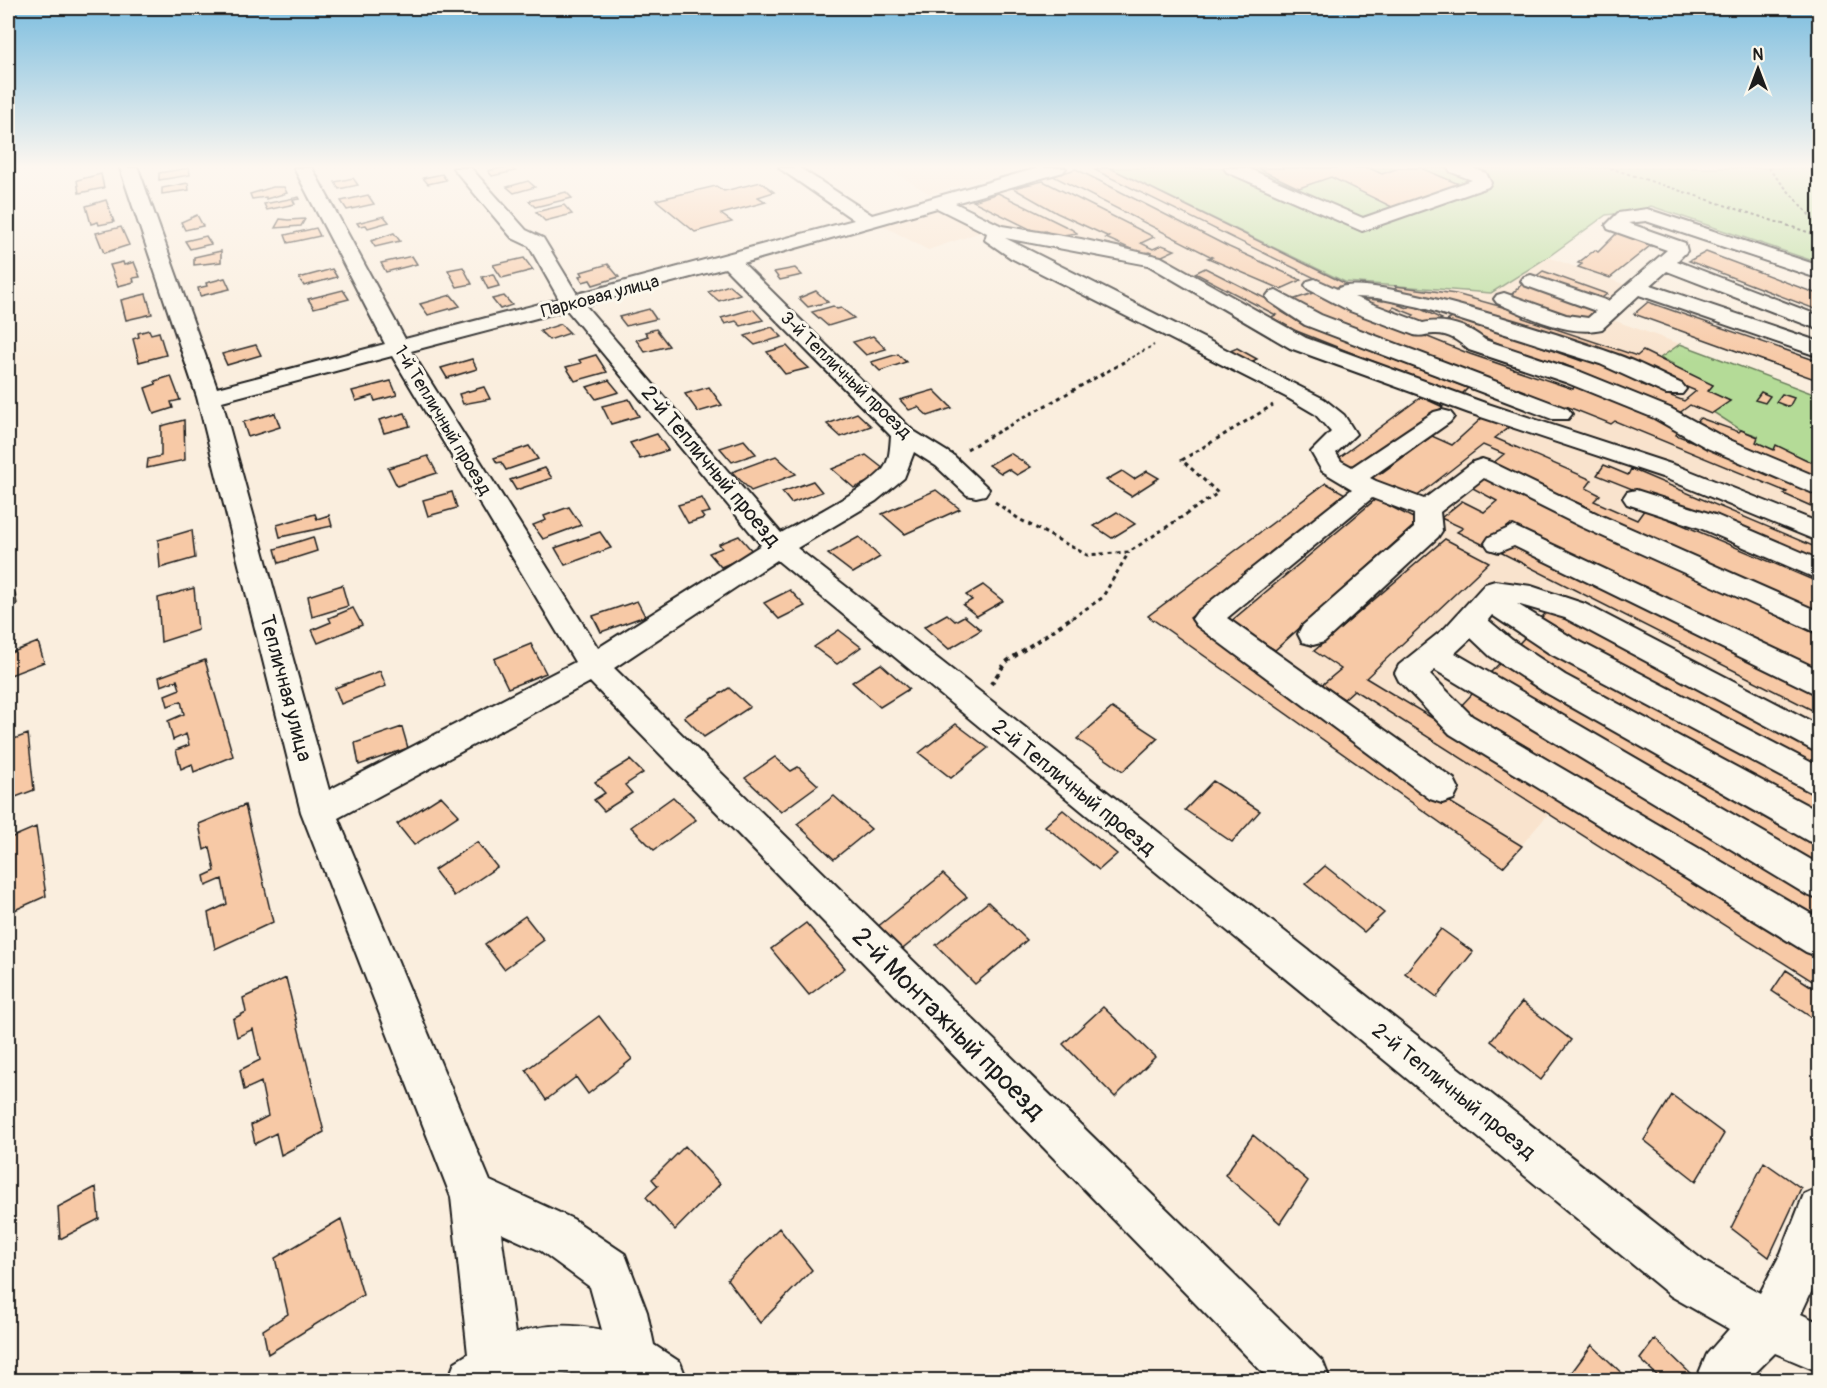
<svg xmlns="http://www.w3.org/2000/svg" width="1827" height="1388" viewBox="0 0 1827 1388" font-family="Pangolin,sans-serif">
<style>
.built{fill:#f9e3cd}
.green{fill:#b4db97;stroke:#687c5a;stroke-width:1.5}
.building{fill:#f7c9a6;stroke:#1c1c1c;stroke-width:1.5}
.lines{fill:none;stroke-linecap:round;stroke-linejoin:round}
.minor-casing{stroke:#1c1c1c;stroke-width:4}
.path-far2{stroke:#1c1c1c;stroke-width:2;stroke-dasharray:3 3;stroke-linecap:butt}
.path-far1{stroke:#1c1c1c;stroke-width:3;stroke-dasharray:4 4;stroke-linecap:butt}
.path{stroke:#1c1c1c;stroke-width:4;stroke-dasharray:4.5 4.5;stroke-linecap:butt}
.minor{fill:#fbf7ec;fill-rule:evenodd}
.labels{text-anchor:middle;stroke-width:6;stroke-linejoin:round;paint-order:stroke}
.far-street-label{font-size:18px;fill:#1c1c1c;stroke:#fbf7ec}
.street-label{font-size:21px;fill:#1c1c1c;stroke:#fbf7ec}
.near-street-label{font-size:26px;fill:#1c1c1c;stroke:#fbf7ec}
</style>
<rect width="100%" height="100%" fill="#faeede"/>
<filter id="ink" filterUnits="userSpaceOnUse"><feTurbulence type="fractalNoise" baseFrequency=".0167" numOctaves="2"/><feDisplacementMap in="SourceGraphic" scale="12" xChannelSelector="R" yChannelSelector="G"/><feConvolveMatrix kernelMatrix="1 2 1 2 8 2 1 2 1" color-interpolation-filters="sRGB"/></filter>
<g filter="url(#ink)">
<path class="built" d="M887,168h137l-94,26z
M1073,168h37l235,114 146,11 57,-36 78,28 -27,30 81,29 -19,14 12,6 -2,3 42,18 17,16 -16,12 27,17 17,7 -2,5 18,7 2,-4 43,16v525l-271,-172 -45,53 -355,-251 178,-132 10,-24 96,-71 -131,-52 -131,-73 -164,-37 -47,-26z
M940,206l47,24 -59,20 -46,-25z"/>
<path class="green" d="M1110,168h709v95l-168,-57 -12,5 -33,4 -58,42 -57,36 -146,-11z
M1680,344l139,52v65l-8,1 -35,-16 -2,4 -18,-8 2,-6 -17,-6 -28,-18 17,-11 -22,-10 5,-6 -43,-18 3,-3 -13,-6z"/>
<path class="building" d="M189,168l1,7 -31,5v-7z
M501,168h11l3,3 -23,5 -4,-5z
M1103,168h7l236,116 -11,4 -240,-118z
M1257,168h112l13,6 17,-6h22l40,17 -67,23 -63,-31 -32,11z
M1076,169l153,78 72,33 -20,9 -73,-31 4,-1 -159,-81z
M101,174l3,14 -25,5 -2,-13z
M442,174l4,6 -18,4 -5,-6z
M353,178l5,7 -19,4 -4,-7z
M528,181l7,6 -21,6 -7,-6z
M1043,181l111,56 -13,6 12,6 9,-4 13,5 -15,7 -11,-5 -7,2 -36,-16 3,-1 -52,-24 -44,-25z
M761,182l13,10 -16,5 8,5 -45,12 11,8 -37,10 -39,-32 60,-14 8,5z
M188,183l1,7 -27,4v-6z
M273,187h11l3,6 -21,6v-2l-14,2 -2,-5z
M566,192l6,6 -37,9 -6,-6z
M998,193l73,36 6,4 -21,3 -11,-5 -7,2 -65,-32z
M368,195l6,9 -27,6 -6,-9z
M299,197l1,2 -7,1 2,4 -28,6 -3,-6z
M106,200l8,22 -15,3 -1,-3 -7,2 -5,-18z
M564,205l8,9 -27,7 -9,-9z
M197,215l6,11 -18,4 -4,-8z
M384,216l5,6 -21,6 -2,-3 -7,1 -2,-3z
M280,219l8,1 17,-1 -4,7 -26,2z
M121,227l8,18 -25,8 -8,-20z
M316,228l4,8 -32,7 -3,-8z
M1623,232l32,10 -45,36 -32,-11 4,-3 -4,-1 17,-13 3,2 19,-19z
M394,233l6,8 -25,6 -4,-6z
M206,236l5,8 -21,5 -5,-8z
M221,251v11l-27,3v-8z
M1706,252l114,43v16l-131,-50z
M412,256l5,8 -31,8 -5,-9z
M524,258l9,12 -31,8 -9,-13z
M123,262l1,3 10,-3 6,15 -7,1 1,4 -16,4 -8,-21z
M608,264l11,13 -26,8 -3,-5 -7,2 -4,-6 4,-1 -2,-3z
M463,267l9,17 -15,3 -9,-17z
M795,268l7,7 -22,5 -6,-8z
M1205,268l83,42 -6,2 22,13 164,63 -8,8 -166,-66 -23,-13 5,-2 -81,-42z
M332,269l5,8 -33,9 -5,-8z
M1543,271l64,23 -8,6 -64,-23z
M493,274l6,12 -11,3 -6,-12z
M225,278l5,11 -30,7 -2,-8 9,-2 -1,-3z
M1522,284l74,24 -11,13 -76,-24z
M729,285l11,9 -21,7 -11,-9z
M1395,286l61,8 68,19 -1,5 114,38 6,-5 70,34 -5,6 22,10 -19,13 -21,-9 -12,9 -115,-50 -5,1 -18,-7 -4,2 -89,-39 8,-5 127,45 3,-4 62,23 -5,5 42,16 12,-10 -65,-27 -233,-71z
M343,290l6,9 -35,9 -6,-9z
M816,291l12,11 -20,5 -9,-9z
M1316,292l154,62 103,35 2,-5 85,33 -2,4 21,9 -3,5 139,56 5,4v15l-36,-16 3,-2 -172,-71 -4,3 -45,-18 -5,2 -224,-82 -45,-26z
M146,294l6,20 -26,6 -5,-20z
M1358,294l11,5 14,2 4,-4 15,4 -3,4 9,3 4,-3 30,14 -18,8 -16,-7 6,-5 -20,-8 -6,5 -35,-13z
M451,295l9,11 -32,9 -8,-11z
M504,296l8,9 -12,4 -8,-10z
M1648,302l172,60v19l-186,-67z
M833,306l4,3 4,-1 13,10 -26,8 -16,-14z
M649,309l7,10 -30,7 -7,-9z
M753,309l10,11 -22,6 -5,-5 -11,3 -4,-6z
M561,324l9,9 -21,7 -9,-9z
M772,327l10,10 -27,8 -10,-9z
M656,329l13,17 -24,6 -9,-12 12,-4 -3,-4z
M149,330l2,4 8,-2 7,23 -27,7 -6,-23 6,-2 -1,-4z
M873,336l13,13 -20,6 -13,-13z
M256,345l5,10 -34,10 -5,-11z
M787,346l12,13 10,9 -24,6 -18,-22z
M1237,348l20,11 -13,6 -21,-11z
M898,354l8,8 -26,9 -9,-9z
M596,355l11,17 -32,9 -9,-14 15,-4 -2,-3z
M472,359l5,10 -30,9 -6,-10z
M171,376l9,24 -9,2 2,6 -19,6 -9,-26 11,-4 -1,-3z
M609,380l10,12 -23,7 -9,-12z
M391,381l6,14 -22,6 -2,-5 -17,5 -4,-10z
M484,387l6,12 -27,5 -4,-10z
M709,387l13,18 -24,7 -13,-18z
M934,390l18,18 -24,8 -10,-9 -9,3 -9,-10z
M1761,392l9,4 -5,7 -10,-3z
M1782,394l12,4 -5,9 -13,-5z
M1421,397l22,10 -89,63 -18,-10z
M629,399l10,17 -28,8 -9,-18z
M275,413l5,14 -32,10 -5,-15z
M405,413l5,13 -26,7 -5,-13z
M857,413l14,13 -30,11 -14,-13z
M1483,417l26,10 -14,11 97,42 -6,8 14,7 -6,6 43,19 8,-11 175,74v31l-234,-104 1,-3 -95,-43 12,-10 -21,-9 -72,56 -46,-21 11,-8 4,2 52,-38 20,9z
M1700,418l39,14 2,-2 17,7 -2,5 18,8 2,-5 35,17 3,-4 6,3v20l-125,-58z
M184,420l1,40 -38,8 1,-9 13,-3v-30z
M657,434l11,16 -28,9 -10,-16z
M744,440l12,14 -24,8 -12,-14z
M529,446l9,13 -32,11 -5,-8 -4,1 -3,-5z
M1010,453l21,14 -14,8 -9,-6 -7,4 -12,-8z
M866,455l23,18 -35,15 -22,-19z
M428,456l9,17 -40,13 -9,-18z
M776,456l20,18 -45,17 -19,-19z
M1604,465l24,10 3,-6 189,80v15l-223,-89z
M545,468l7,10 -36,12 -6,-10z
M1122,471l12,8 13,-8 12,7 -28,18 -25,-16z
M1480,475l340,161v42l-310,-153 -26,20 -27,-13 6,-4 -22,-10 21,-17 22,11 13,-11 -30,-16z
M813,481l9,11 -31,11 -9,-11z
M1326,483l21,12 -157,123 245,175 87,53 -19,21 -355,-251z
M936,490l24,19 -55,25 -23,-20z
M452,492l5,16 -29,8 -5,-16z
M702,498l8,14 -9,2 3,4 -16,5 -10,-18z
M1376,499l43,22 -144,129 -46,-27z
M569,507l12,18 -38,14 -10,-14 13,-5 -2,-4z
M1117,512l18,12 -23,14 -18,-12z
M315,514l2,5 12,-4 3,11 -52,11 -3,-12z
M192,530l3,28 -35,10 -2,-28z
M600,532l11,16 -46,17 -10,-17z
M739,536l15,17 -33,14 -12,-14 13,-5 -3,-4z
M313,537l4,14 -38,12 -4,-14z
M859,537l21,20 -27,16 -25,-19z
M1445,539l44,23 -123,116 454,275v33l-466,-296 -10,9 -22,-14 19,-16 -27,-18z
M1513,543l307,153v18l-318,-161z
M342,585l6,21 -36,11 -4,-21z
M983,585l20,16 -26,15 -14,-11 9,-5 -6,-5z
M194,588l4,42 -37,12 -3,-44z
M790,590l15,16 -26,13 -15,-16z
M15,594l2,10 -9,3v-10z
M637,601l8,15 -44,16 -8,-16z
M353,608l9,17 -44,18 -6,-13 19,-8 -2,-4z
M1549,610l271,142v20l-283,-150z
M947,614l8,7 9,-5 17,14 -32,19 -25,-22z
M839,630l22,17 -24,17 -23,-17z
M1525,637l295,158v25l-308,-169z
M38,642l6,20 -36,14v-22z
M531,644l15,29 -38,15 -14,-29z
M205,660l28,96 -39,16 -2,-8 -11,5 -5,-19 13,-5 -3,-11 -13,6 -5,-19 16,-7 -3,-13 -13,5 -3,-11 15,-6 -3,-9 -16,6 -2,-9z
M881,664l28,25 -29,18 -28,-25z
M1499,664l321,183v25l-335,-194z
M380,671l6,15 -45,18 -6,-16z
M729,688l21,19 -46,30 -20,-20z
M1474,692l346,201v30l-362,-214z
M1112,708l46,30 -35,33 -46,-32z
M956,724l32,24 -37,30 -32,-25z
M402,727l6,21 -49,17 -4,-22z
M28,734l6,56 -26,10v-59z
M775,757l16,14 7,-4 20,18 -37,27 -36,-34z
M630,760l13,13 -18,12 7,8 -28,18 -10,-11 11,-7 -10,-11z
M1213,781l47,30 -28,31 -47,-32z
M441,796l18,19 -45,30 -17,-21z
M834,796l37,33 -37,30 -37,-35z
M673,797l23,23 -42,30 -23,-23z
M245,805l28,117 -58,27 -7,-36 19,-9 -5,-25 -16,7 -2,-10 11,-5 -5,-24 -6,3 -5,-26z
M1063,810l54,44 -18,16 -54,-44z
M36,827l10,69 -38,17v-74z
M477,842l20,25 -43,29 -20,-26z
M1325,866l59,47 -20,19 -59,-48z
M943,874l24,23 -68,55 -23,-24z
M988,902l39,38 -52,44 -39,-39z
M525,916l19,24 -40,29 -19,-25z
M806,923l39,45 -36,27 -38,-46z
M1441,929l32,23 -36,45 -32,-24z
M1786,970l34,22v31l-48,-32z
M286,978l38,154 -43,23 -5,-22 -21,11 -4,-19 17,-9 -7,-34 -17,8 -4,-20 20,-10 -7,-31 -16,8 -4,-18 13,-7 -3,-14z
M1522,1002l49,38 -30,40 -50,-39z
M1103,1007l52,50 -40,40 -52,-53z
M599,1016l33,43 -44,35 -12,-17 -30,23 -20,-30z
M1672,1095l52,39 -28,47 -52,-41z
M1253,1135l55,46 -28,42 -55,-48z
M685,1146l35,38 -45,46 -29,-33 12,-11 -6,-7z
M1764,1162l37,26 -32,69 -38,-29z
M96,1187l3,32 -39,20 -2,-32z
M341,1219l22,76 -95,59 -5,-24 25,-16 -13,-56z
M779,1228l33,42 -52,53 -33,-44z
M1655,1339l42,41h-35l-22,-21z
M1592,1345l37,35h-63z"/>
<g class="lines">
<defs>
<path id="minor" d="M120,168h18l79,220 168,-44 -91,-176h18l93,171 154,-40 -30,-53 -17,-8 -59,-70h18l55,62 17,8 34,56 277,-74 -75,-52h21l72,47 166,-47h28l-3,4 -108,31 47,23 79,13 80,18 145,81 179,65 195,64 140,56v19l-158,-65 -193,-64 -179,-65 -142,-83 -143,-27 319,161 20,16 12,19 -20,19 5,8 11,6 82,-55 8,-2 8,2 4,5 -4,5 -80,56 6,3 48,18 49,-37 9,-3 9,3 109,53 220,97v22l-238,-107 -98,-49 -44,34 2,19 -4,6 -114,105 -11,3 -11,-3 -4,-8 4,-8 112,-98v-14l-42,-16 -145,120 227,161 5,10 -5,10 -12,4 -12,-4 -233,-173 -5,-7 5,-7 155,-123 -30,-18 -11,-19 20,-20 -16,-18 -29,-17 -275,-139 -26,-18 2,-7 -50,-25 -194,55 169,167 42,26 35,33 -4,6 -9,2 -9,-2 -31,-29 -22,-14 -10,26 -28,23 -79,47 908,714 55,31 21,-40 23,-59 16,-7v86l-19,41 19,9v49l-45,-19 -27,27h-52l11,-26 22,-25 -58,-33 -894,-736 -163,108 709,694 7,18h-60l-680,-698 -252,136 152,363 83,38 52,35 22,58 7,33 26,17 7,18h-78l-36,-6 -51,6h-74l7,-18 13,-8 -17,-157 -150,-385 -104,-415zM725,268l166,168c-1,11 -1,23 -7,32 -12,18 -81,53 -103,65l-196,-228zM567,310l194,235 -163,103 -187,-297zM392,356l183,306 -246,128 -107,-389zM501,1233l40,18 49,36 12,43c-29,-6 -59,-7 -87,4z
M1224,168h23l116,50 109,-38 -21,-8 -3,-4h24l14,5 5,10 -3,4 -126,44 -135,-59z
M1647,209l173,57v13l-174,-58 -18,2 57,20 2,8 -10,10 143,55v14l-153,-59 -16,14 169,57v15l-181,-62 -37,34c-35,8 -74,-13 -105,-26l-3,-4 3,-4 7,-2 62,22 22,3 8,-7 -72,-26 -3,-4 3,-4 7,-2 77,26 59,-51 -59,-21 -2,-4 12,-12z
M1315,279l22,10c28,-20 239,51 278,65 23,8 45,20 67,30l4,5 -4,5h-16l-66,-30 -180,-57 -43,-9 -23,-1 69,26c22,-5 46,3 62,17l96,32 89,36 55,30 95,40v18l-113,-48 -53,-30 -89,-36 -96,-32c-10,-9 -21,-17 -35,-16 -8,0 -12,3 -20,1l-64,-24 -42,-22 -3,-4 3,-4z
M1276,291l45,24 247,94 4,5 -4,5h-16l-247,-94 -36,-24 -3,-4 3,-4z
M1636,490l82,26 102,44v20l-120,-52 -73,-24 -4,-6 4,-6z
M1513,526l307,144v26l-306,-150 -15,6 -10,-3 -4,-6 4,-6z
M1495,581l36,5 54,18 235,122v28l-255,-136 -48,-14 54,33 249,130v30l-271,-144 -57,-38 -4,5 24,20 53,35 255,137v33l-12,-4 -265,-150 -53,-35 -19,-18 -16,15 365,212v35l-13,-5 -372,-225 -5,4 42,42 348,203v38l-14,-5 -356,-218 -51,-53 -4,-8 4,-8 46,-37 40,-44z"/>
</defs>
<use href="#minor" class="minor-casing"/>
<path class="path-far2" d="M1610,168l210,68
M1768,168l52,59
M1121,363l33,-18"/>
<path class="path-far1" d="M967,449l157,-87
M995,502l24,17 68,36 42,-3 89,-59 -36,-33 91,-55
M1072,618l30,-20 27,-46"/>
<path class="path" d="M991,684l15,-22 68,-46"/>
<use href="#minor" class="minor"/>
</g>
</g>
<linearGradient id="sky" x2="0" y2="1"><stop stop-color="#7bbddf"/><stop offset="0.46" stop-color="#fdf7f0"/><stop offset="1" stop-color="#fdf7f0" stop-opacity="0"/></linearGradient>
<rect width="1827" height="362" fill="url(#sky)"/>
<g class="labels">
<g class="far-street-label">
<text transform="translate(600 296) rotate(-15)" y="6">Парковая улица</text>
<text transform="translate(846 375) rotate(44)" y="6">3-й Тепличный проезд</text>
<text transform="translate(443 420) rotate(59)" y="6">1-й Тепличный проезд</text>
</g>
<g class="street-label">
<text transform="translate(711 466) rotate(50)" y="7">2-й Тепличный проезд</text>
<text transform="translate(286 688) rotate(75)" y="7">Тепличная улица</text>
<text transform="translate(1074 787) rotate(39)" y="7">2-й Тепличный проезд</text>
<text transform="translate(1454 1091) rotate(39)" y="7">2-й Тепличный проезд</text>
</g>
<g class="near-street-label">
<text transform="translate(949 1023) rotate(45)" y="9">2-й Монтажный проезд</text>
</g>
</g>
<rect width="1827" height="1388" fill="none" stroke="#fbf7ec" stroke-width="30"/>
<rect x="15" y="15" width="1797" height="1358" fill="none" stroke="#1c1c1c" stroke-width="2" filter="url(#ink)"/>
<g transform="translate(1758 69)" stroke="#fbf7ec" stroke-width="4.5" paint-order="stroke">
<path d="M0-4.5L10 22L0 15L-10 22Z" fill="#1c1c1c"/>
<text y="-9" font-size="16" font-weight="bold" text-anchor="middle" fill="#1c1c1c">N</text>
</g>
</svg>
